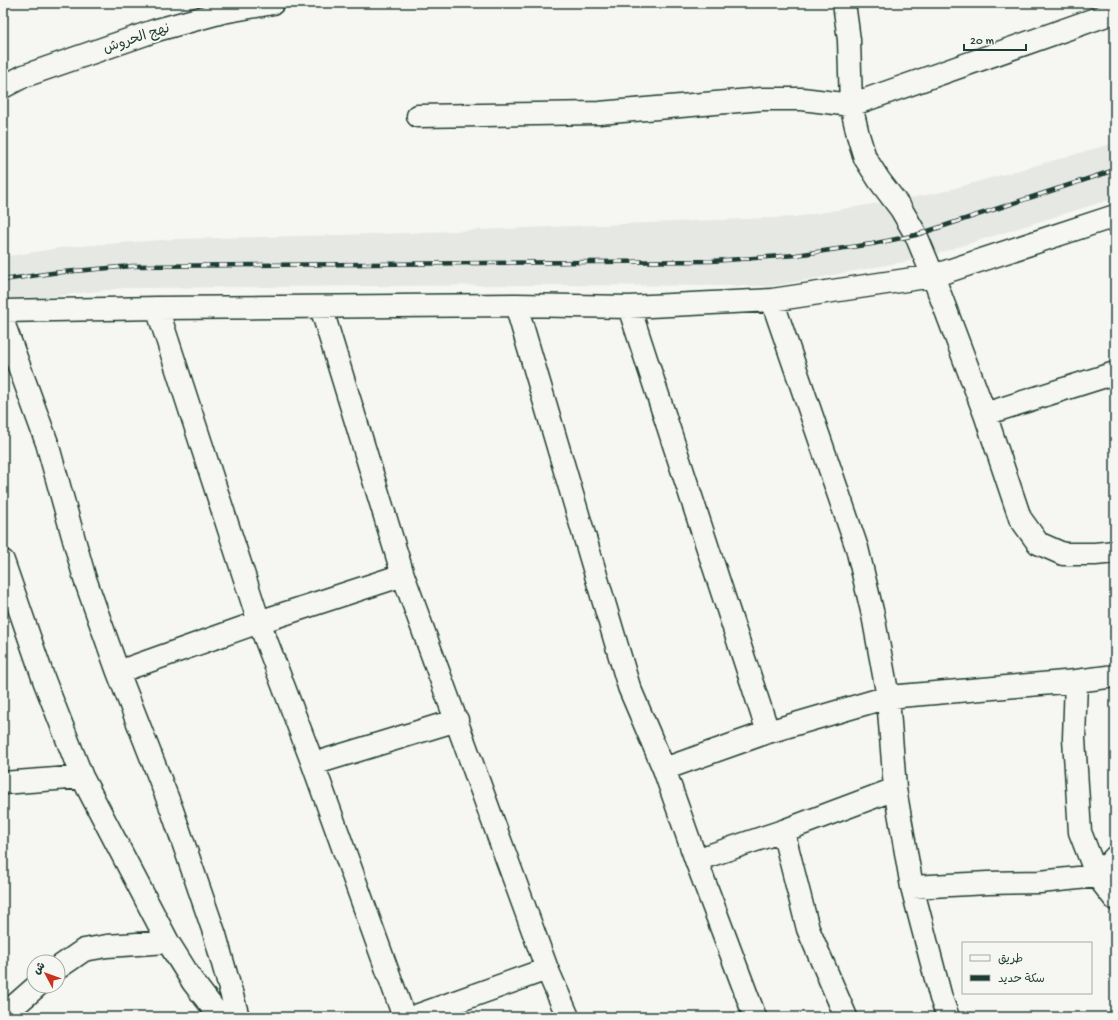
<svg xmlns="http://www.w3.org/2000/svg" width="1118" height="1020" viewBox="0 0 1118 1020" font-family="'Gochi Hand','Playpen Sans Arabic',sans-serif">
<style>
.built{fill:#e6e8e4}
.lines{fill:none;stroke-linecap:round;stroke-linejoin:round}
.minor-casing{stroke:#1f3d34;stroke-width:25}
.minor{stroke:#f6f6f2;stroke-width:22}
.rail-casing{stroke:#1f3d34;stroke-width:4.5}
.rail{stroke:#f6f6f2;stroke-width:3;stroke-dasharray:9;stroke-linecap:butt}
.labels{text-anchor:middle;stroke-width:4;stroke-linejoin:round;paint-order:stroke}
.street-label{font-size:14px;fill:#1f3d34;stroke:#f6f6f2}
</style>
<rect width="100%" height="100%" fill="#f6f6f2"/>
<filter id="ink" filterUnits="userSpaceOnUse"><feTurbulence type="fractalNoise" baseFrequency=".025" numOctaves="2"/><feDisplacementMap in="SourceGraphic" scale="8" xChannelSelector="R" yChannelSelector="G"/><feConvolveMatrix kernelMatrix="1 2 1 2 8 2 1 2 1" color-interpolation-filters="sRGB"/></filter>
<g filter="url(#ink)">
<path class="built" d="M1115,143v55l-196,61 -145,27 -252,-1 -398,3 -121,14v-45l63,-10 110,-8 204,-5 416,-17 142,-24z"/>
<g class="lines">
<defs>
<path id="minor" d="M844,3l5,37 2,65 7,30 7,23 14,22 22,29 15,26 17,41 52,138 35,104 18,25 25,11h32l20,-2
M3,87l21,-11 133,-46 66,-18 50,-9
M418,116l181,-3 163,-14h40l49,6 264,-93
M772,300l85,248 16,67 15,82 7,92 17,98 29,111 7,19
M516,305l113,382 35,82 32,91 59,157
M321,307l82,268 144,394 21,48
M629,307l139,425
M157,308l102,314 54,142 91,253
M3,311l154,-3 359,-3 113,2 143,-7 161,-24 182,-60
M3,322l44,121 38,136 33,93 54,138 43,125 23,82
M985,414l130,-41
M3,561l41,119 38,97 86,165 25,40 27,35
M118,672l141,-50 144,-47
M1076,681l-2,58 6,93 17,44 18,23
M313,764l144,-44
M664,769l104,-37 120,-35 188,-16 39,-5
M3,783l79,-6
M783,831l25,98 38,88
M696,860l87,-29 112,-42
M912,887l76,-4 52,-1 57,-6 18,-19
M58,968l26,-18 23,-4 61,-4
M3,1014l10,-7 24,-21
M413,1017l134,-48"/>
</defs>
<use href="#minor" class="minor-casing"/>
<use href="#minor" class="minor"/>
<defs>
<path id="rail" d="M3,280l49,-7 80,-7 580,-5 84,-6 76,-11 44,-9 199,-65"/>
</defs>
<use href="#rail" class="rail-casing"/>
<use href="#rail" class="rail"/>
</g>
</g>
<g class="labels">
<g class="street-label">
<text transform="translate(136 37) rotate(-18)" y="5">نهج الحروش</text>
</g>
</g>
<rect width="1118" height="1020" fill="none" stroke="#f6f6f2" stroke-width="16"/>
<rect x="8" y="8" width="1102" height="1004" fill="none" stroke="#1f3d34" stroke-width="1.5" filter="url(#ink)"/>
<rect x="962" y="942" width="130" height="52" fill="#f6f6f2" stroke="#a0aca6"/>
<rect x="970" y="955" width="20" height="6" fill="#f6f6f2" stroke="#a0aca6"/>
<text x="998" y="962" font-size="12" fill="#1f3d34">طريق</text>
<rect x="970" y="975" width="20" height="6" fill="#1f3d34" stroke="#a0aca6"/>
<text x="998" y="982" font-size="12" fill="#1f3d34">سكة حديد</text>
<g transform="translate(46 974) rotate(311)"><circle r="19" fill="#f6f6f2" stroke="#a0aca6"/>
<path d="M0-3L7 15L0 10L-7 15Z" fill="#c8321e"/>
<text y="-6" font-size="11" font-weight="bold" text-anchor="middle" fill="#1f3d34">ش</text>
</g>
<path d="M964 44v6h62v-6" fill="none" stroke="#1f3d34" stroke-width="2"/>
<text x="970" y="44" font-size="12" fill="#1f3d34" stroke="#f6f6f2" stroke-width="3" paint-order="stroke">20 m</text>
</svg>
